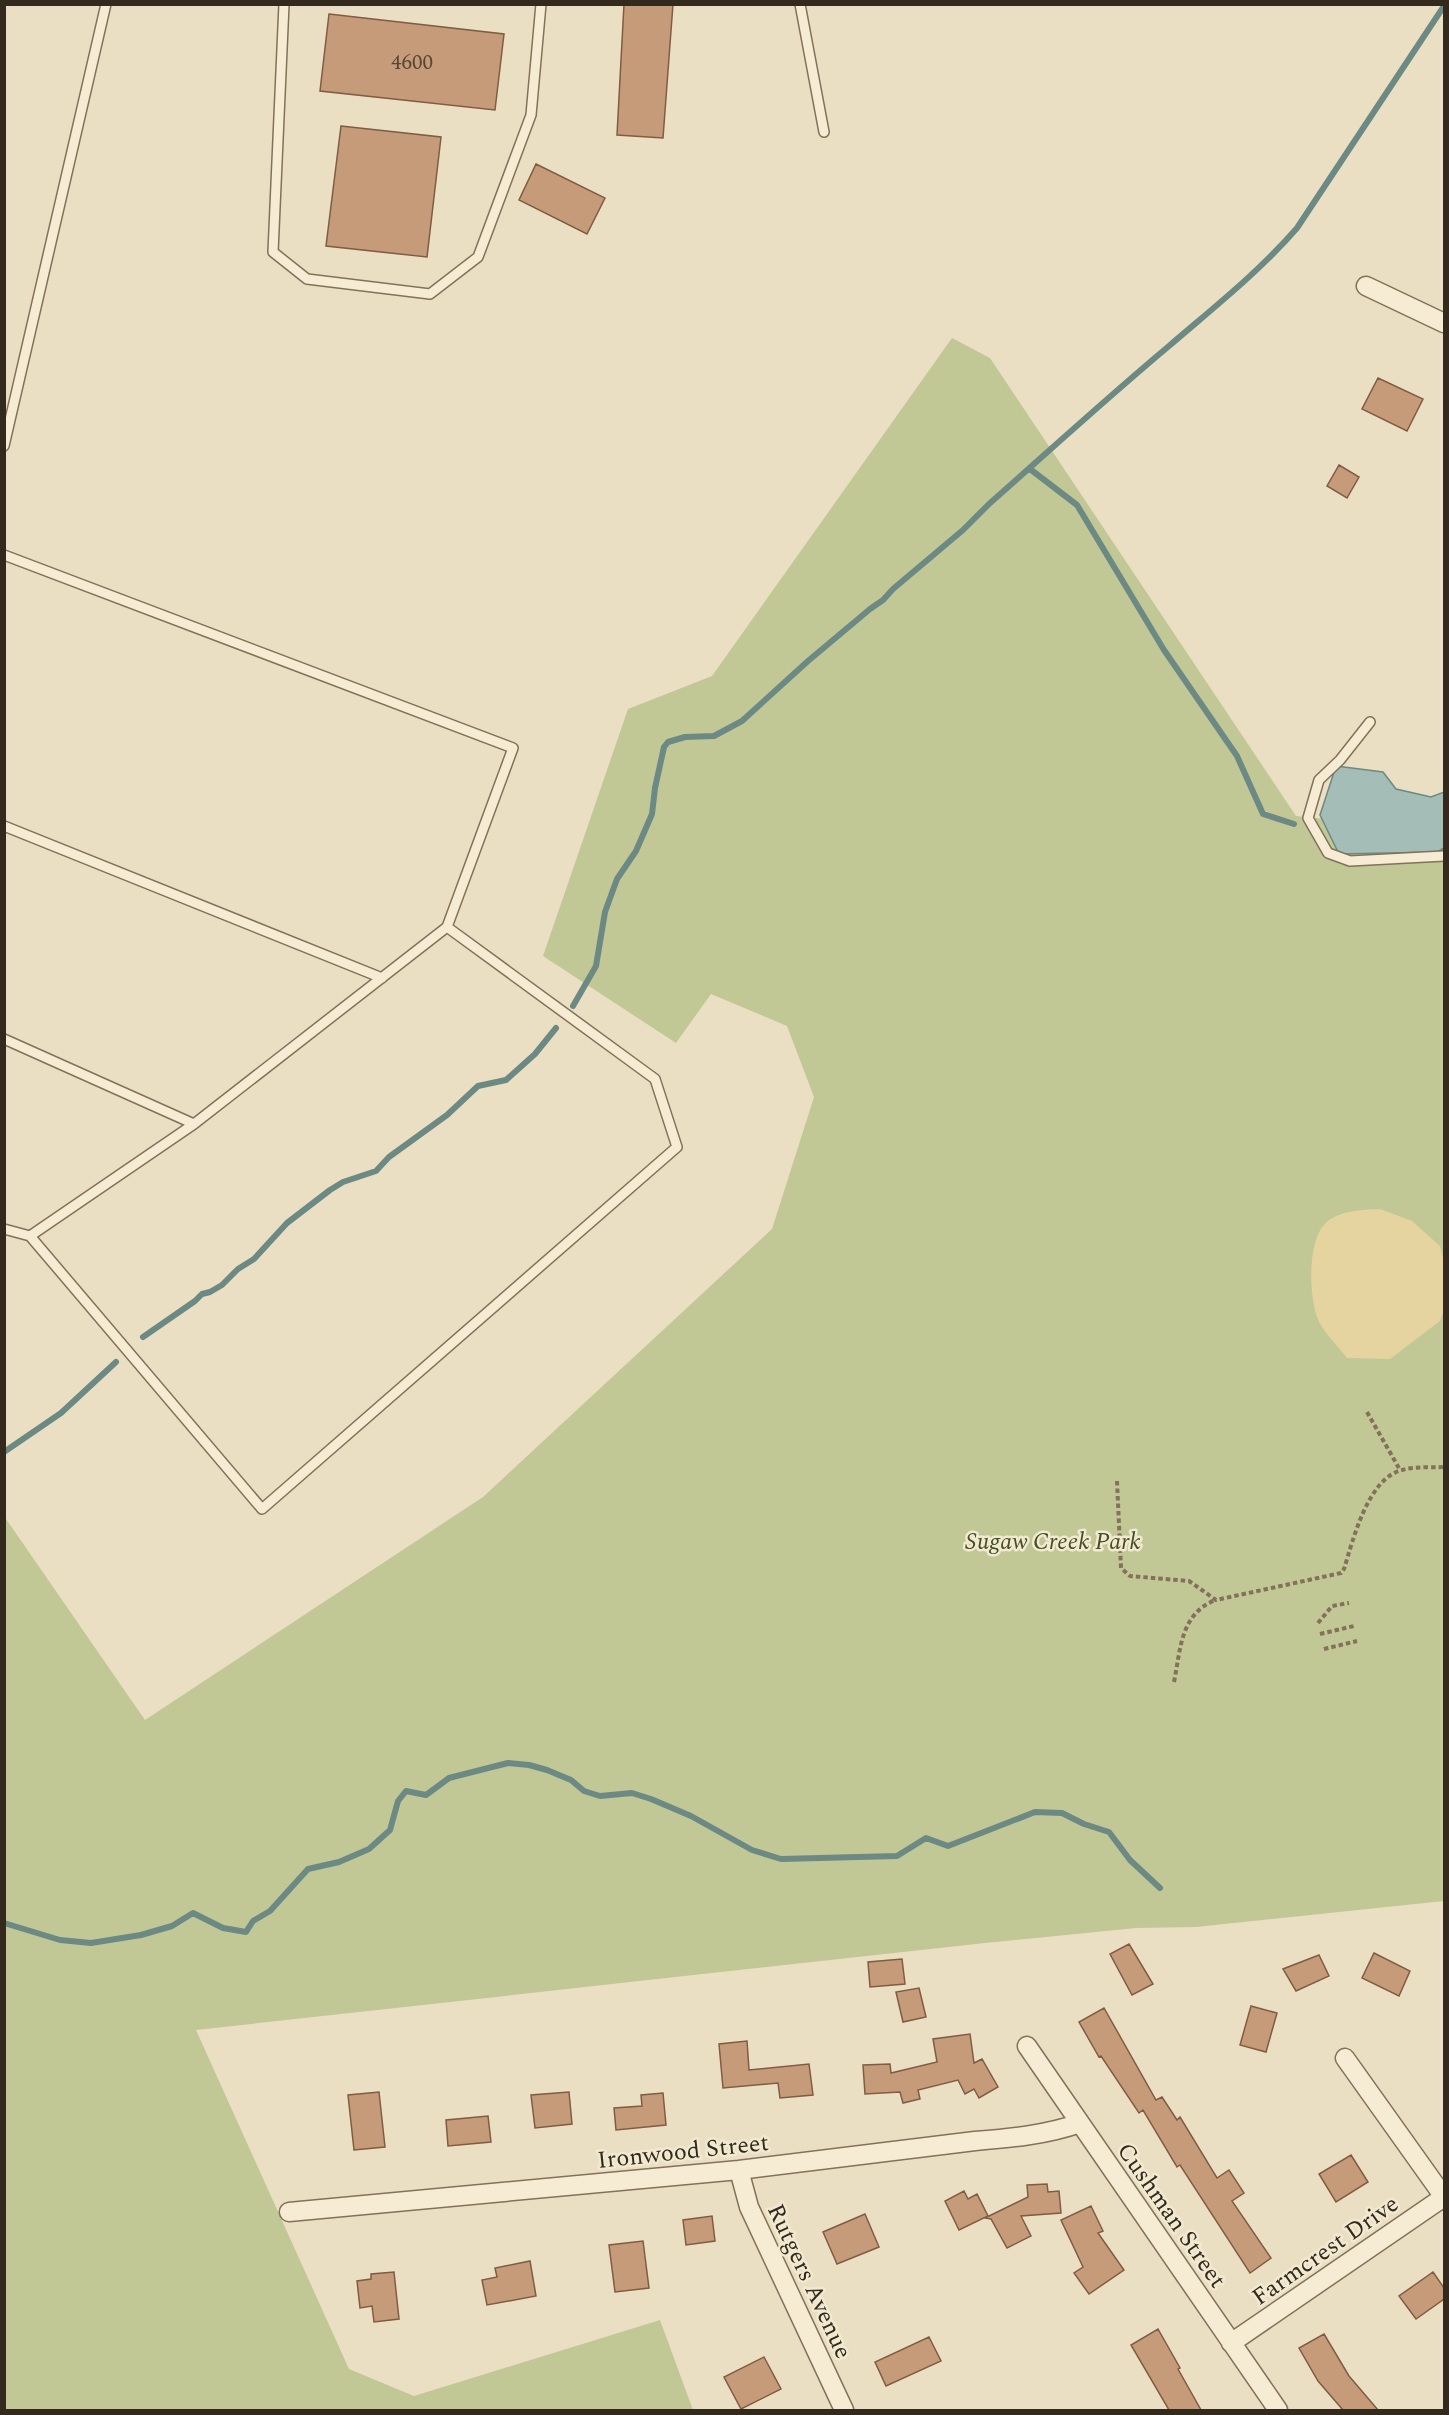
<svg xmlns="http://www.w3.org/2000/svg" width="1449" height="2415" viewBox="0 0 1449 2415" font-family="Spectral,serif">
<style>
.green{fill:#c1c896}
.sand{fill:#e5d4a0}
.water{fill:#a4bdb6;stroke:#6c8a83;stroke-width:1.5}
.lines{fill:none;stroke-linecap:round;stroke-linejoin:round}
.stream{stroke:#6c8a83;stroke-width:6}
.building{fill:#c69b7a;stroke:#805c42;stroke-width:1.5}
.service-casing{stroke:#83715a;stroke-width:12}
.minor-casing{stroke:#83715a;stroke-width:21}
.path{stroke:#83715a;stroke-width:4;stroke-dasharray:4.5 3;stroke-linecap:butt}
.service{stroke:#f6ecd4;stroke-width:9}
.minor{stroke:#f6ecd4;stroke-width:18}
.labels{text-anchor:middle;stroke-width:5;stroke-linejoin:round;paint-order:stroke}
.number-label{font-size:21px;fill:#584634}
.park-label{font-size:24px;font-style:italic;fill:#434f25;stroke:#f2e9d1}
.street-label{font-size:24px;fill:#34291d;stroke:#f2e9d1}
</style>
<rect width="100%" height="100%" fill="#eadfc2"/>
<path class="green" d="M952,338l38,20 306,458 148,15v1070l-248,26 -60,1 -151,15 -789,87 153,339 65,27 246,-76 33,90h-688l-1,-894 141,204 338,-223 289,-268 42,-132 -27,-71 -76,-32 -35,49 -133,-87 85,-247 84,-33z"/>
<path class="sand" d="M1380,1209l32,12 28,25 4,17v47l-4,11 -50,38 -43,-1c-9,-12 -25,-27 -30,-41 -8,-23 -9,-72 6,-91 13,-16 39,-16 57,-17z"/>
<path class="water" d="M1336,766l47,6 13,17 35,8 13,-5v56l-7,4 -98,2 -19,-39z"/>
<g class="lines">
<path class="stream" d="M1030,469l47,36 87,145 73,106 26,58 31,10
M573,1006l23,-40 9,-54 12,-33 19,-28 16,-37 3,-26 9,-41 4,-5 17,-5 29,-1 28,-15 66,-60 62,-52 13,-9 10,-11 70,-59 26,-26c60,-53 119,-107 180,-158 44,-38 90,-74 128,-118l147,-222
M143,1337l52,-36 7,-7 8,-2 12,-7 16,-16 16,-10 33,-36 43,-33 13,-8 33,-11 13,-14 58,-42 31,-29 28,-6 29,-26 21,-26
M4,1452l57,-39 55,-51
M4,1923l56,17 31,3 50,-8 31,-9 21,-13 30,15 23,4 7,-11 17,-10 38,-42 31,-7 30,-13 21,-19 8,-29 8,-10 20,4 23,-17 59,-15 21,2 18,5 24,10 13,11 16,5 32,-3 19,6 40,17 61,34 29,9 116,-3 29,-18 22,8 87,-34 27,1 22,11 25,8 21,28 30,28"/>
</g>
<path class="building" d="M624,4h49l-10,134 -46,-3z
M329,14l175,20 -9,76 -175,-19z
M341,126l100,11 -14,120 -101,-11z
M536,164l69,34 -18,36 -68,-34z
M1378,378l45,21 -16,32 -45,-22z
M1339,465l20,12 -12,21 -20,-12z
M1129,1944l24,40 -21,11 -22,-41z
M1374,1953l36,18 -11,25 -37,-18z
M1319,1955l10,21 -33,15 -13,-22z
M902,1959l3,25 -35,3 -2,-25z
M919,1988l7,29 -23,5 -7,-30z
M1251,2006l26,7 -11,39 -26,-7z
M1104,2008l52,92 6,-3 15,23 3,-3 37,61 12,-8 15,23 -12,8 39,57 -21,15 -70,-108 -3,2 -34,-57 -4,3 -38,-57 -2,1 -20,-35z
M970,2034l4,29 8,-4 16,28 -19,11 -5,-9 -9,5 -7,-14 -40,10 2,9 -17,4 -3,-11 -35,2 -2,-29 27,-1 1,9 46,-11 -4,-23z
M747,2041l2,29 60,-6 4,31 -33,3 -2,-15 -55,5 -4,-44z
M379,2092l6,55 -31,3 -6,-55z
M569,2092l3,32 -37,4 -4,-33z
M663,2093l3,32 -50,5 -2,-22 28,-2 -1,-11z
M488,2116l3,26 -43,4 -2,-26z
M1351,2155l17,27 -32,20 -17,-28z
M1047,2184l1,8 11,-1 2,22 -40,3 10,20 -24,12 -16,-29 -6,-1 43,-21 -1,-12z
M964,2191l4,8 9,-5 11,22 -29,14 -14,-29z
M1091,2206l12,25 -5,2 26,37 -35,24 -15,-21 9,-6 -22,-47z
M865,2214l14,33 -42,17 -14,-32z
M712,2216l3,25 -29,4 -3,-25z
M643,2241l6,47 -34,4 -6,-47z
M530,2261l6,35 -49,9 -5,-25 15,-3 -2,-9z
M394,2272l5,47 -25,3 -2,-16 -12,2 -3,-27 14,-2v-5z
M1433,2272l11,16v11l-28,20 -17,-23z
M1158,2329l22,39 -2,1 23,41h-32l-38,-65z
M1324,2334l25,42 29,34h-35l-25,-29 -19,-33z
M929,2337l12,24 -55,25 -11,-24z
M764,2357l17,32 -40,20 -17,-32z"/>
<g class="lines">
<defs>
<path id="service" d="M284,4l-11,248 34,27 123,15 48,-37 53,-142 10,-111
M800,4l24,128
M4,446l102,-442
M4,555l509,193 -66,179
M1370,722l-30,38 -21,20 -11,38 20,35 22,8 94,-5
M4,826l378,152
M4,1039l190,85 -164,112 -26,-7
M30,1236l232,273 415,-362 -22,-68 -208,-152 -253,197"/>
<path id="minor" d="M1366,286l78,37
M1027,2046l251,364
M1345,2058l99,139
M739,2170l10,37 95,203
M289,2212l450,-42 236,-29c36,-3 71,-6 105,-18
M1231,2343l213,-146"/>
</defs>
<use href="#service" class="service-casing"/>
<use href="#minor" class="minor-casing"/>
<path class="path" d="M1367,1412l33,58
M1117,1481l4,87 9,8 59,5 27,19 125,-27 3,-4c9,-29 24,-91 58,-99 13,-4 29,-2 42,-3
M1318,1623l14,-17 17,-3
M1320,1634l34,-8
M1324,1649l33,-8
M1174,1682c7,-34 6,-67 41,-82"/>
<use href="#service" class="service"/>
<use href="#minor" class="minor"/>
</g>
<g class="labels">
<g class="number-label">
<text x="412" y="69">4600</text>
</g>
<g class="park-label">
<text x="1053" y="1549">Sugaw Creek Park</text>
</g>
<g class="street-label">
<text transform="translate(683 2151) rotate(-6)" y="8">Ironwood Street</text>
<text transform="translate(1172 2215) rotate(55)" y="8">Cushman Street</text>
<text transform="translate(1325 2250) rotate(-35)" y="8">Farmcrest Drive</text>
<text transform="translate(810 2281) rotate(65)" y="8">Rutgers Avenue</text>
</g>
</g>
<rect width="1449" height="2415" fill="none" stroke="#34291d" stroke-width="12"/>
</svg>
